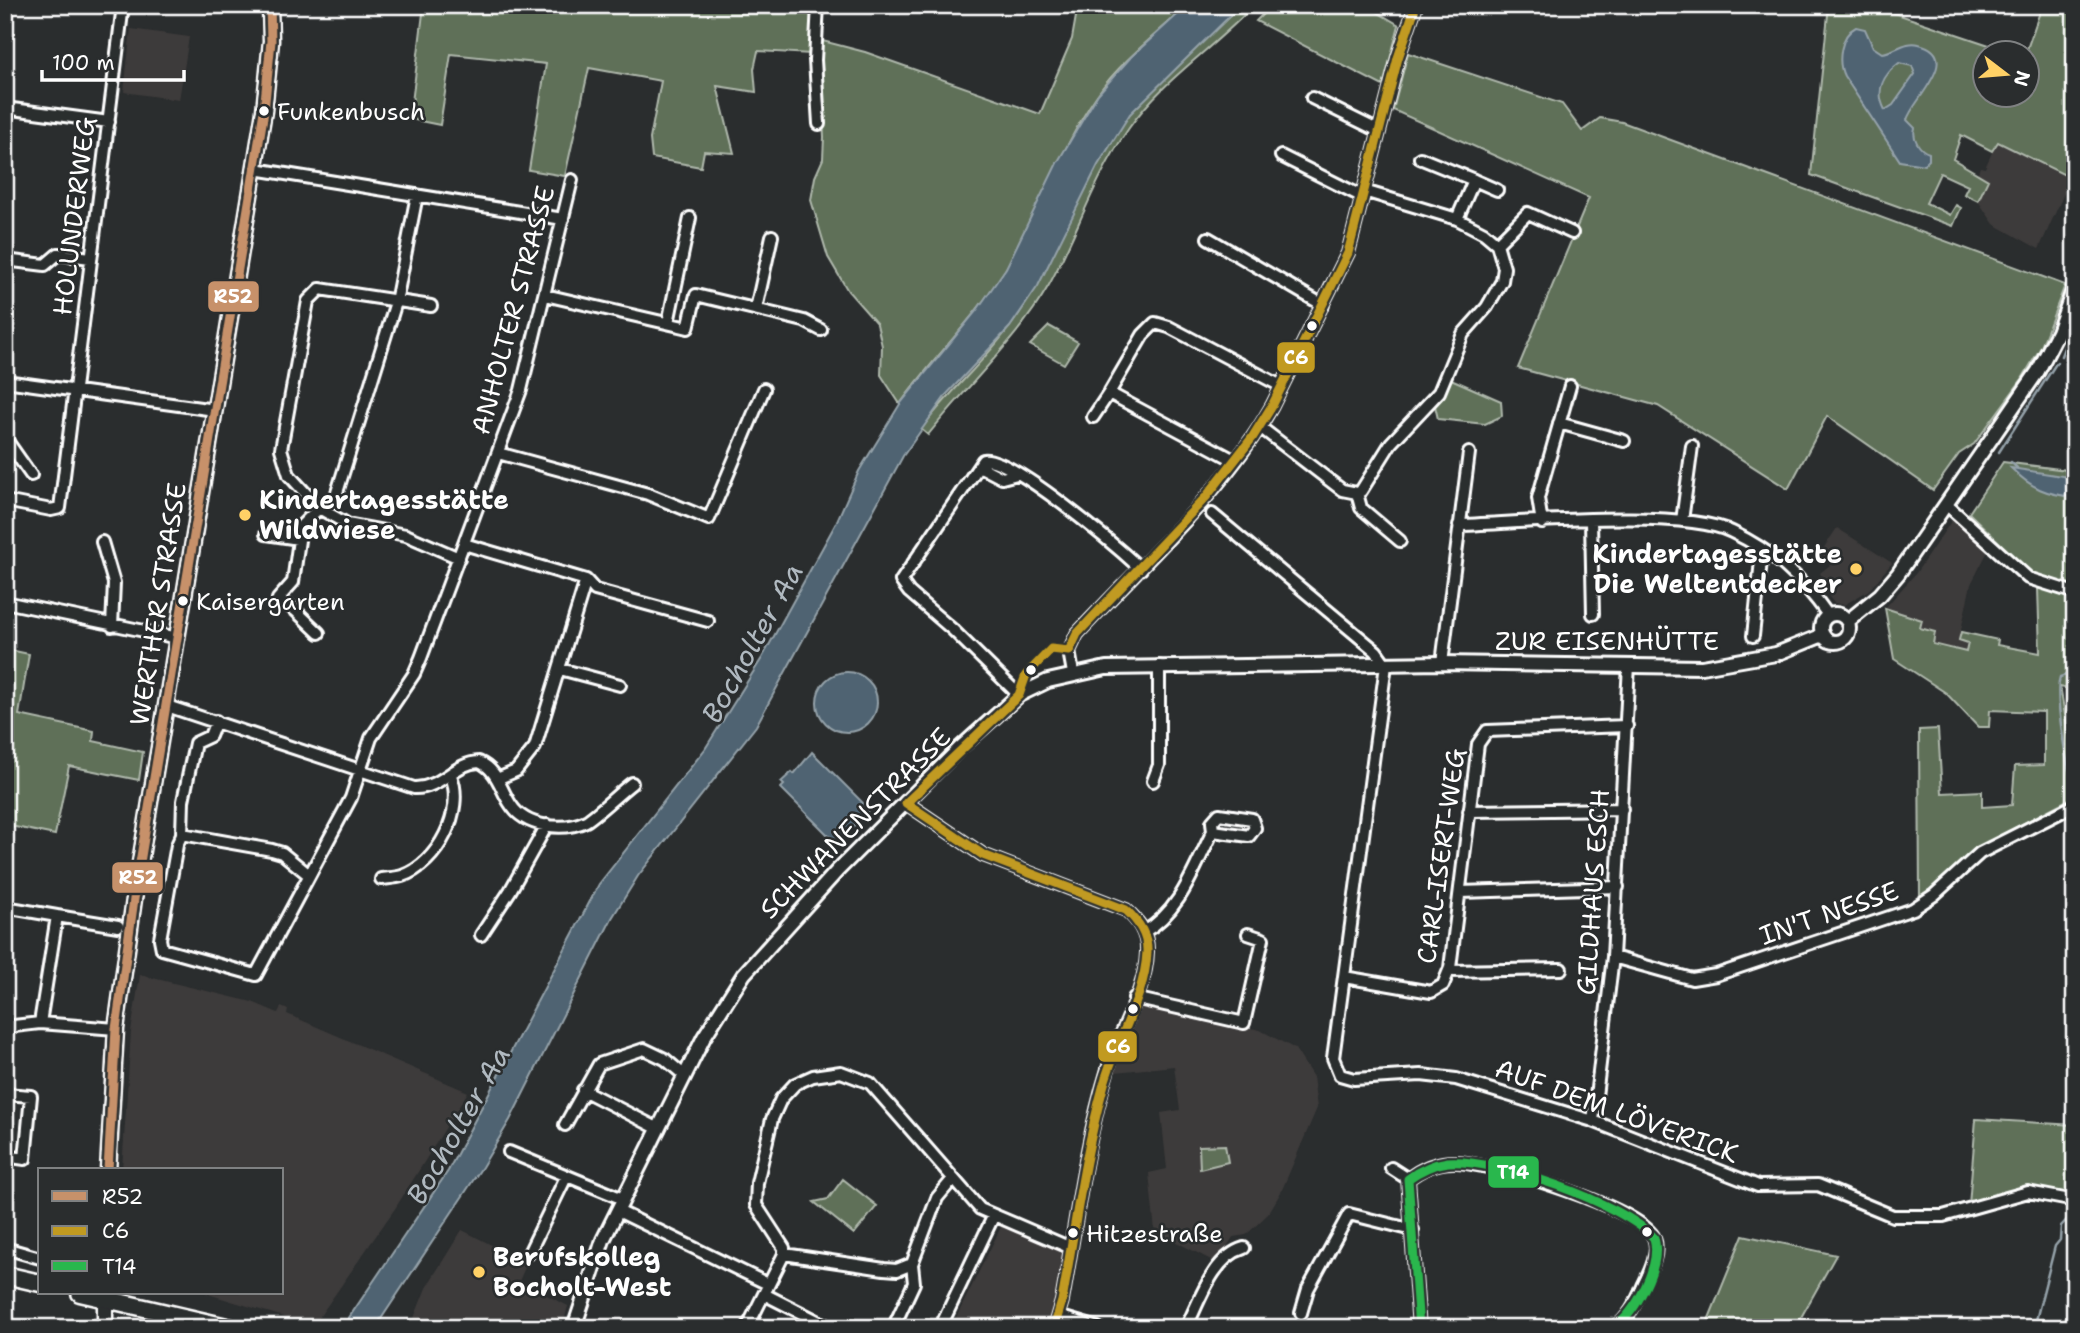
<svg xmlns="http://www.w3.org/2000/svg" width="2080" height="1333" viewBox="0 0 2080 1333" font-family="'Shantell Sans',sans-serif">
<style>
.built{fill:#3e3b3b}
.green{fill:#5f7059;stroke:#afb8ac;stroke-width:2}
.water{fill:#4f6472;stroke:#95a2aa;stroke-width:2;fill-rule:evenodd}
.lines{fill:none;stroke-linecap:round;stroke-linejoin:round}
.stream{stroke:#95a2aa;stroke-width:2.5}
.minor-casing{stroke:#fff;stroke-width:16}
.tertiary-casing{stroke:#fff;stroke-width:18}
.secondary-casing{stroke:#fff;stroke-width:19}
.primary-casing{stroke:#fff;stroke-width:21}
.minor{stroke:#2a2d2e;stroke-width:10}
.tertiary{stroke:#2a2d2e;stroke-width:12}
.secondary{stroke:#2a2d2e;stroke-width:14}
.primary{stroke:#2a2d2e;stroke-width:16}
.bus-1-casing{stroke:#2a2d2e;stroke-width:14}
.bus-2-casing{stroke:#2a2d2e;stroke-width:14}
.bus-3-casing{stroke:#2a2d2e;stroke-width:14}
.bus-1{stroke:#c7916a;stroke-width:9}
.bus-2{stroke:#c19a20;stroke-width:9}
.bus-3{stroke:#29b74d;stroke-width:9}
.bus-dot{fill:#fff;stroke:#2a2d2e;stroke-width:2.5}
.poi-dot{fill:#ffd166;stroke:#2a2d2e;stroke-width:2.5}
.labels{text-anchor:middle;stroke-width:5;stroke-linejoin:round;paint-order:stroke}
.bus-label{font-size:24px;fill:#fff;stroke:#2a2d2e;text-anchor:start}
.street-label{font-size:26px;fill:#fff;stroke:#2a2d2e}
.poi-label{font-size:26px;font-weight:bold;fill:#fff;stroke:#2a2d2e;text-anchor:start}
.water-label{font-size:28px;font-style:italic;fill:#b0b9c0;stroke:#2a2d2e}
.line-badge{stroke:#2a2d2e;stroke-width:2.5}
.badge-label{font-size:19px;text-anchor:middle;font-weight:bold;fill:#fff}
</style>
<rect width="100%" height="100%" fill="#2a2d2e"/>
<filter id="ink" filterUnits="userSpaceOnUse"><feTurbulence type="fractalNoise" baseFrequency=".0143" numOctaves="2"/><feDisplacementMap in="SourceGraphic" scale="14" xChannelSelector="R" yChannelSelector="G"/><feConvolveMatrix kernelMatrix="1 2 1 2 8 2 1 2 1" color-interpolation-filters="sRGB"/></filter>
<g filter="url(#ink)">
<path class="built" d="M131,29l58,8 -10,63 -55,-8z
M1997,141l74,37 -32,71 -45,-25 -16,-23 10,-20 -11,-6 3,-8 5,1z
M1952,520l36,31 -17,33 -12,55 9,3 -2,10 -33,-9 -13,-15 1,-8 -36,-12 31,-35z
M1837,528l55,35 -23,27 -25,15 -10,-2 -16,-20 5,-5 -3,-5 10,-8 -9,-13z
M140,975l112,27 26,11 3,-6 7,3 -1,4 181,78 -72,115 -83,119 -108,-33h77v-123h-160l9,-138z
M1139,1004l121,26 35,19 18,28 4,31 -36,84 -13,22 -22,21 -13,2 -16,26 -62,-32 -6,-58 18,-4 -6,-56 19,-3 -6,-44 -59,6z
M1002,1225l64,27 -9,52 -9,24h-97z
M462,1230l65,33 -8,18 49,25 -6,22h-152l16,-40z"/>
<path class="green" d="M424,5h390l-4,25 1,24 -53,-3 -4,18 2,23 -39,-6 17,67 -30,-2 -3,16 -49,-9 -2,-19 11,-58 -72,-13 -24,108 -36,-6 17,-106 -95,-10 -11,71 -30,-6z
M1078,5h110c-31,29 -67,56 -91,90 -38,55 -57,119 -92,175 -30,48 -72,88 -105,134l-19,-29 1,-29 -5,-22 -29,-33 -20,-34 -17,-57 4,-23 8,-18 1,-22 -5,-97 46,12 175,62 32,-75z
M1241,5h13c-40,43 -92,75 -125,123 -34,48 -52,106 -80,157 -32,56 -82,100 -121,150l-7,-6c28,-37 63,-67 90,-104 44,-59 64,-130 104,-191 33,-50 84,-87 126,-129z
M1272,5h93l34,20 -16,61 -127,-65z
M1829,5h41l140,47h-24v42h42l-2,-42 15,-43 8,-4h26v175l-77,-38 -6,9 -31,-16 -8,24 35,21 -10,21 -14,-7 4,-8 -28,-13 -14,30 24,12 6,-10 5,3 -8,18 -142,-51z
M1408,53l154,51 20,27 18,-13 22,4 443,163 -24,62 -19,32 -48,65 -15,10 -26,36 -106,-74 -39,73 -130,-83 -140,-38 71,-170 -196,-88z
M1049,326l29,16 -14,22 -34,-19z
M1451,379l50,22 1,15 -17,8 -47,-5 -3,-13z
M2003,462l72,9v116l-45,-15 -61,-59z
M2038,588l37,10v92l-15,-3 15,83v26l-102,54 -53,52 -1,-172 19,-1 4,64 40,-2v16l30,-2 3,-39 29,-1v-53l-54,-2 -1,17h-11l-32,-34 -52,-34 -9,-51 37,12 -2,8 15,4 -2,12 33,8 2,-9 -9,-3 2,-8 37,8 -1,5 43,8z
M5,649l24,5 -10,61 75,16 -1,10 50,11 -4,28 -70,-14 -14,69 -50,-10z
M1976,1119l99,6v73l-21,-6 -85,13z
M1225,1145l3,17 -28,7 -1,-23z
M843,1179l34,27 -23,28 -40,-32 14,-3z
M1743,1235l93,20 -41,73h-90z"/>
<path class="water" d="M1188,5h53l-111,109 -32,51 -60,121 -28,41 -63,67 -44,62 -147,270 -118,150 -26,42 -102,202 -28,47 -107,161h-33l106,-157 151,-287 106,-135 57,-91 74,-135 23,-52 41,-67 77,-94 29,-42 51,-105 41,-69 33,-37z
M1856,27l9,2 8,18 9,6c12,-1 24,-13 37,-9 46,12 -7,56 -12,76l8,8c-3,10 4,22 14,25v7l-5,5 -24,-4 -56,-85c-7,-14 -4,-41 12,-49zM1899,63l13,3 3,8 -22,31 -8,5c-10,-19 -2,-35 14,-47z
M2011,468l64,10v19c-28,-2 -44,-9 -64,-29z
M817 702a30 30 0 1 1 60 0a30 30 0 1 1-60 0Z
M812,752l57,57 -32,35 -56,-56 3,-3 -3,-3 11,-10 2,2z"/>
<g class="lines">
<path class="stream" d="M2061,356l14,-37
M1999,452l58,-90
M2011,462l6,6
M2075,672l-15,5c-6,20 7,93 15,114
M2034,1328l21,-82 5,-6 1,-14 14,-15"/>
<defs>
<path id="minor" d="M818,5l-3,55 4,64
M1312,98l67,33
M5,108l104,14
M1281,156l82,41
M1420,158l54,22
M255,169l308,50
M1457,219l17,-39 23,10
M1208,238l115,67
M1497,244l31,-31 44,20
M5,260l40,5 13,-11 33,4
M545,295l143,33 8,-33 108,26 17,9
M431,306l-111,-17 -12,12 -27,148 8,26 30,33 28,16 59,11 53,23
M756,309l16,-73
M668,323l22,-105
M5,381l210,29
M1093,417l16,-24
M1559,423l65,18
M1260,427l82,63 15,3 4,-2 30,-48 48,-51 24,-58 24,-27 15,-26 2,-13 -7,-24 -13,-11 -27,-14 -93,-28
M5,438l26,37
M498,453l150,41 61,25 55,-130
M1234,460l-125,-67 34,-58 12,-12 14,4 112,59
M979,466l23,12 15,-4
M1357,493l4,15 39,33
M5,501l46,9 9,-2 63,-503
M1947,505l81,73 47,15
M1212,514l164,137 10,14 -53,393 7,17 14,4 67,-4 35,4 137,42 165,65 60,-1 75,31h50l85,-24 47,9
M1591,521l2,93
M1682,521l10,-75
M1542,523l-4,-25 32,-112
M1459,525c61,-2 224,-17 273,7 42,20 70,46 96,83
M266,534l33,5
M102,542l12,41 -2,43
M464,544l122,36 -51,167 -19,24 -19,8
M586,580l9,10 113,31
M5,602l173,36
M319,633l-24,-23 -17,-11 15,-17 8,-56 18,-18 16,-9 61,-197 21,-107
M1753,636l9,-85
M1442,663l27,-210
M560,669l60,16
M1073,673l-4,-22 8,-17c67,-73 146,-141 195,-228l76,-153 50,-195 18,-53
M1019,695l-66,-65 -44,-38 -8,-11 82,-121c26,-6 135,88 158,109
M167,706l247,82c27,1 40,-25 65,-26 19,8 21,27 32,43 14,22 52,27 75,16 9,-5 34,-29 46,-38
M216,721l-6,15 -15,7 -12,58 -1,33 90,16 10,3 27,22
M1153,781l6,-16v-99
M906,803l77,52 143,55c13,11 22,24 21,42 -1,40 -28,79 -39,117 -23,75 -32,155 -46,232l-8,27
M1469,811l153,-2
M182,834l-5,11 -17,94 2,10 94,26 95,-177 20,-60 43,-64 7,-16 100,-268 51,-210
M381,879c7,-1 15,-1 21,-3 36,-12 63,-66 49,-100
M1460,892l158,-5
M5,907l52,9 -17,107
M57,916l61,10
M1144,932c37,-21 50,-64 69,-101l36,5 6,-8 -3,-9 -33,-5 -7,8 1,9
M481,935l29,-44 37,-66
M1613,957l79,22 24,-4 197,-66 21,-14 46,-42 95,-48
M1449,971l112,-2
M1344,977l87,15 12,-7 7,-17 28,-224 9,-13 140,-5
M1134,998l110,25 19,-84 -15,-5
M5,1027l35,-4 76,6
M583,1090l76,39
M5,1094l26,2 -6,63 -20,-3
M1593,1121l20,-164 16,-292
M565,1125l34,-61 45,-15 21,10 20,17
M509,1152l114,47
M1391,1168l17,11
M1408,1179c14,-11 31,-18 49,-17 36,2 183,45 197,76 6,14 -4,34 -10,46 -7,16 -14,34 -30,44
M1408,1179l11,149
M618,1211l150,73
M5,1248l35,10
M529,1253l37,-76
M784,1254l100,15 13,1 15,-6
M764,1294l67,34
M1301,1313l7,-24 41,-75 64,16
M1058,1316l40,12
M747,1328l37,-74v-6l-28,-43 1,-22 15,-64 9,-20 14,-15 18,-8 28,-4 29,11 110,126 91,39
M893,1328l21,-45 -2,-19 25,-66 15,-18
M940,1328l53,-111
M1186,1328c14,-28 27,-71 58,-80"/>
<path id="tertiary" d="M1821 628a14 14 0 1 1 28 0a14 14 0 1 1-28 0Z
M1848,621l32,-26 18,-21 140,-203 20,-39 17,-47
M574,1328l29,-88 101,-203 40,-63 94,-104 121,-121 60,-54 29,-14 58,-13 336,-5 260,4 74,-13 47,-19"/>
<path id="secondary" d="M108,1170l8,-141 18,-130 130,-788 7,-70 -1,-36
M105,1293v35"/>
<path id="primary" d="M5,1275l35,8
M80,1293l151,35"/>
</defs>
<use href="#minor" class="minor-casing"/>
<use href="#tertiary" class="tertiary-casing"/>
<use href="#secondary" class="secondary-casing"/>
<use href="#primary" class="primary-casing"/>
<use href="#minor" class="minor"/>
<use href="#tertiary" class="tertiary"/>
<use href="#secondary" class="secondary"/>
<use href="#primary" class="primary"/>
<defs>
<path id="bus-1" d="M108,1170l8,-141 18,-130 130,-788 7,-70 -1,-36"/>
<path id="bus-2" d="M1069,651l8,-17 129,-137 46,-59 20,-32 76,-153 50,-195 18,-53
M1019,695l7,-20 25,-26 18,2
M906,803l77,52 143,55c12,11 22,24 21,42 -2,46 -31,88 -43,132 -20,71 -29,145 -42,217l-8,27
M906,803l113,-108"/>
<path id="bus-3" d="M1419,1328l-11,-149c12,-9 25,-15 40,-17 47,-4 175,41 206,76 8,27 -18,74 -40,90"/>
</defs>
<use href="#bus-1" class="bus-1-casing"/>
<use href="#bus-2" class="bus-2-casing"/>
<use href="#bus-3" class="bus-3-casing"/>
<use href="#bus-1" class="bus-1"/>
<use href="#bus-2" class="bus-2"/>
<use href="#bus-3" class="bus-3"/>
</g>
</g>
<g class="bus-dot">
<circle cx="264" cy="111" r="6"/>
<circle cx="1312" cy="326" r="6"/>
<circle cx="183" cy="601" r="6"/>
<circle cx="1031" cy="670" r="6"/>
<circle cx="1133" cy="1009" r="6"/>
<circle cx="1647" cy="1232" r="6"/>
<circle cx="1073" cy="1233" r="6"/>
</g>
<g class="poi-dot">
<circle cx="245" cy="515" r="7"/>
<circle cx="1856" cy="569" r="7"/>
<circle cx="479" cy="1272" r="7"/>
</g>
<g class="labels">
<g class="bus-label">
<text x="277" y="120">Funkenbusch</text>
<text x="196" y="610">Kaisergarten</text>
<text x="1086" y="1242">Hitzestraße</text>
</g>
<g class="street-label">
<text transform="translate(74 216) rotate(-83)" y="9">HOLUNDERWEG</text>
<text transform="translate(513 310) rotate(-75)" y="9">ANHOLTER STRASSE</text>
<text transform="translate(158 604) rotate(-81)" y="9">WERTHER STRASSE</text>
<text x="1607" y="650">ZUR EISENHÜTTE</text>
<text transform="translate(855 823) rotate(-45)" y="9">SCHWANENSTRASSE</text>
<text transform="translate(1441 856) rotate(-82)" y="9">CARL-ISERT-WEG</text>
<text transform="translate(1593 892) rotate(-86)" y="9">GILDHAUS ESCH</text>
<text transform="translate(1829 913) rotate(-19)" y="9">IN'T NESSE</text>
<text transform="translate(1617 1111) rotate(20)" y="9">AUF DEM LÖVERICK</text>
</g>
<g class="poi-label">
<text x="259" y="509">Kindertagesstätte<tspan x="259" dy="30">Wildwiese</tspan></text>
<text x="1842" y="563" text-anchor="end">Kindertagesstätte<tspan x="1842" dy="30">Die Weltentdecker</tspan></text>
<text x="493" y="1266">Berufskolleg<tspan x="493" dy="30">Bocholt-West</tspan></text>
</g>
<g class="water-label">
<text transform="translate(752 643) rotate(-61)" y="10">Bocholter Aa</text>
<text transform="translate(458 1125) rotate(-60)" y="10">Bocholter Aa</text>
</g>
</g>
<g class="line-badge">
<rect x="207" y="280" width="53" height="33" rx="7" fill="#c7916a"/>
<rect x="1276" y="341" width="40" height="33" rx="7" fill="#c19a20"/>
<rect x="111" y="861" width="53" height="33" rx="7" fill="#c7916a"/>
<rect x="1097" y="1030" width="41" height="33" rx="7" fill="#c19a20"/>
<rect x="1487" y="1155" width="53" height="34" rx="7" fill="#29b74d"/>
</g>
<g class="badge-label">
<text x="233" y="303">R52</text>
<text x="1296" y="364">C6</text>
<text x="138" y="884">R52</text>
<text x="1118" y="1053">C6</text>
<text x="1513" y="1179">T14</text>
</g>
<rect width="2080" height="1333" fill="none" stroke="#2a2d2e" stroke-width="28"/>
<rect x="14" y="14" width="2052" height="1305" fill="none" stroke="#fff" stroke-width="2.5" filter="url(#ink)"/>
<rect x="38" y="1168" width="245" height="126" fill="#2a2d2e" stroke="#7f8182" stroke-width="2"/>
<rect x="52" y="1191" width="35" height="10" fill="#c7916a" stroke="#7f8182" stroke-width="2"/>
<text x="102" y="1204" font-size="21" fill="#ffffff">R52</text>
<rect x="52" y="1226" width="35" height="10" fill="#c19a20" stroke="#7f8182" stroke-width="2"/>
<text x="102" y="1238" font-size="21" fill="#ffffff">C6</text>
<rect x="52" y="1261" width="35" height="10" fill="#29b74d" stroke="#7f8182" stroke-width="2"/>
<text x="102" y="1274" font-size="21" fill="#ffffff">T14</text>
<g transform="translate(2006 74) rotate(106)"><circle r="33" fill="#2a2d2e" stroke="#7f8182" stroke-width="2"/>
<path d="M0-5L12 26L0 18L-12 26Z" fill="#ffd166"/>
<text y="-10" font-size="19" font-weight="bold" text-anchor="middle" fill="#ffffff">N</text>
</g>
<path d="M42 70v10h142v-10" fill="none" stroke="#ffffff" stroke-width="3.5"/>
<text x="52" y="70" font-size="21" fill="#ffffff" stroke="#2a2d2e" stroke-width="5" paint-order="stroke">100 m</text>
</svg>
